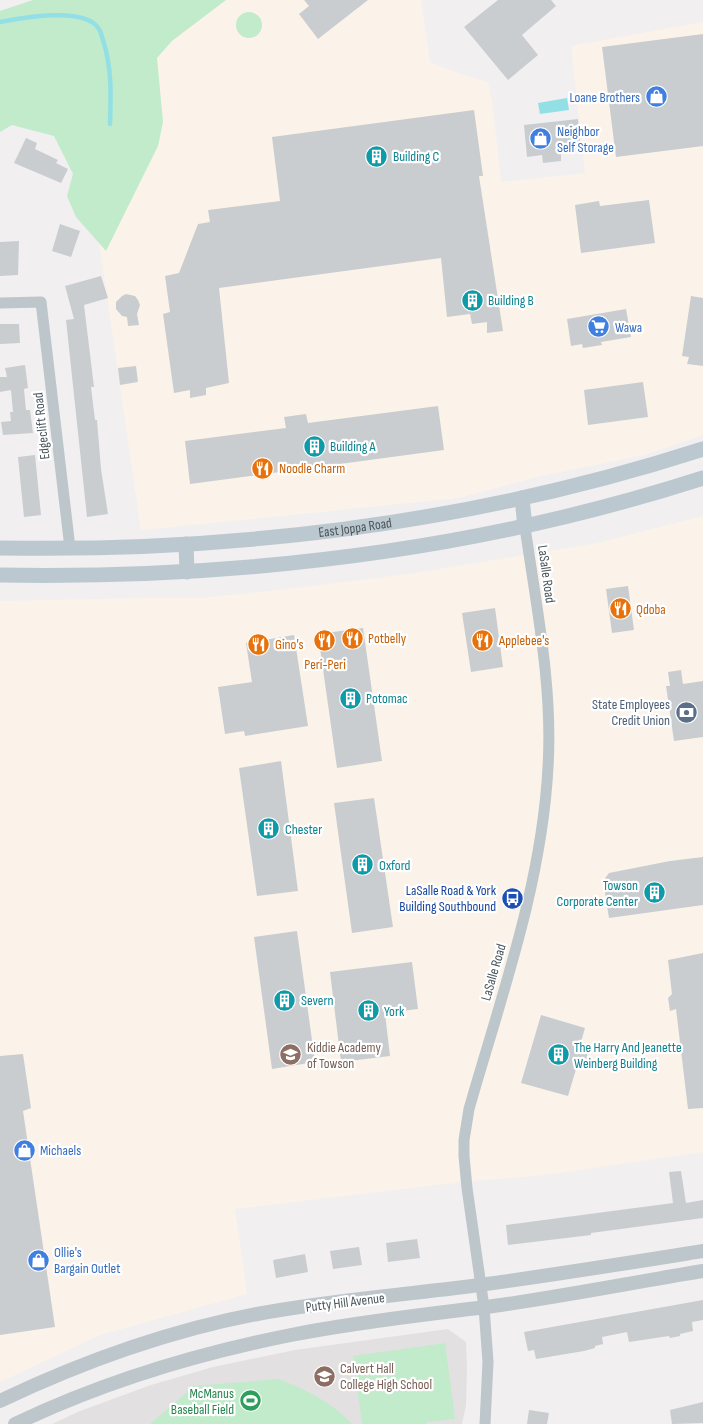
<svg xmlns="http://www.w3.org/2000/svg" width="703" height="1424" viewBox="0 0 703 1424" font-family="'Sofia Sans Condensed',sans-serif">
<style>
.commercial{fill:#fbf3ea}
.education{fill:#e2e0e1}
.green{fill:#c1ebcb}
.water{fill:#92e0e5}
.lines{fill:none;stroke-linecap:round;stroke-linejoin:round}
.stream{stroke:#92e0e5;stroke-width:4.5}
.building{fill:#c9cdd0}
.minor{stroke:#bcc6cb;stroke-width:11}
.tertiary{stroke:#bcc6cb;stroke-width:14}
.secondary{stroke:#bcc8cf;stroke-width:15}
.labels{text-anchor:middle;stroke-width:4.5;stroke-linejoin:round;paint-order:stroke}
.shop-label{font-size:14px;fill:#366cbe;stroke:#fff;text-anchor:start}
.culture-label{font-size:14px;fill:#0d838f;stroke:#fff;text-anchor:start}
.street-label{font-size:14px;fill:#49555b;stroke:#fff}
.food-label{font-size:14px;fill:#c56008;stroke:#fff;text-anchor:start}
.service-label{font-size:14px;fill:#4e5e75;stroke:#fff;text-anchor:end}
.transit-label{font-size:14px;fill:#164399;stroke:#fff;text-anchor:end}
.education-label{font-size:14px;fill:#785e54;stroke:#fff;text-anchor:start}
.leisure-label{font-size:14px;fill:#27864d;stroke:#fff;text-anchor:end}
</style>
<rect width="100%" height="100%" fill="#f1eff0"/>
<path class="commercial" d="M64,0h357l9,62 33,13 25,7 5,26 8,74 84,-9 -14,-127 132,-24v413l-59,20 -103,21 -82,22 -318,32z
M703,516v636l-158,23 -83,7 -227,27 12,85 -147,41 -100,47v-781l147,-3h54l77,-8 131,-16 188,-31z"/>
<path class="education" d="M448,1329l18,13 1,26 -1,37 -4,19h-410l28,-13 71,-26 62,-18 82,-17z"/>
<path class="green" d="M33,0h193l-54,41 -15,17 6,64 -5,24 -52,105 -30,-34 -9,-21 6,-22 -19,-38 -42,-11 -12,7v-121z
M236 25a13 13 0 1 1 26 0a13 13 0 1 1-26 0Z
M445,1343l10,76 -28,3 -1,2h-64l-9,-68z
M279,1379c27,11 53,23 73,45h-202l44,-38z"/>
<path class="water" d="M567,98l2,12 -29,4 -2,-11z"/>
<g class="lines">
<path class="stream" d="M0,22c22,-4 85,-16 99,7 2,3 3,8 4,11 9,28 8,55 7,84"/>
</g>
<path class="building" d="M304,0h64l-50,39 -19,-25 10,-8z
M498,0h53l5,6 -34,29 16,20 -30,25 -44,-53z
M703,34v112l-87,11 -14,-110z
M474,110l9,66h-4l24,155 -16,2v-11l-15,2 -2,-10 -23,3 -6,-59 -222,30 10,95 -23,5v7l-16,3v-8l-16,3 -11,-79 7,-2 -5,-36 14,-3 19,-49 12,-2 -2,-12 72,-9 -8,-64z
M578,119l3,32 -20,2v8l-18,2 -1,-8 -15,2 -3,-32z
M26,138l11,5 -2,6 23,11 -2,3 12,6 -7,14 -47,-20z
M649,200l6,43 -74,10 -6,-48 24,-4 1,5z
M60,224l20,7 -9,26 -19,-6z
M19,241l-1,34 -18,1v-34z
M101,276l7,22 -24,7 10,82h-3l4,33h2l4,49 7,45 -21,3 -21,-197 8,-1 -9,-33z
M126,294l9,2 3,4 2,5 -3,9 2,11 -11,1 -1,-9 -5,-1 -6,-7v-7l6,-6z
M691,296l12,2v68l-16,-2 2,-7 -7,-1z
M626,309l5,28 -30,5 1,3 -19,3 -1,-4 -11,2 -4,-27z
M0,324h19l1,19 -20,1z
M25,365l3,23 -4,1 2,21h4l3,23 -30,2 -2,-13 10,-1 -1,-9h3l-2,-22 -11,2v-15h7l-2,-9z
M136,366l2,16 -18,3 -2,-17z
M643,382l5,35 -60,8 -4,-35z
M438,406l6,44 -254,34 -5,-43 101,-13 -2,-11 22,-3 2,9z
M35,455l6,60 -17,2 -6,-60z
M628,586l6,44 -22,3 -6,-44z
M495,608l8,59 -32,5 -9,-59z
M363,628l19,133 -45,7 -19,-134z
M294,635l14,91 -63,10 -1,-5 -19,3 -7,-47 34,-5 -6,-39z
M681,670l2,14 20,-3v56l-29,4 -8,-55h4l-2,-14z
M281,761l17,130 -41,5 -18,-128z
M374,798l19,129 -41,6 -18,-130z
M703,857v48l-94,13 -6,-37 6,-8 61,-12z
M297,931l18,131 -43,7 -18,-132z
M703,953v155l-15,1 -12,-100 -6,2 -2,-13 4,-4 -4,-34z
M412,962l6,47 -33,4 5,43 -49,6 -11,-90z
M541,1015l44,13 -4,14 9,2 -6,24 -7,-2 -9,30 -47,-13z
M23,1054l8,54 -8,3 32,216 -55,8v-279z
M681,1171l5,32 17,-3v18l-112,15v2l-83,10 -2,-20 167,-22 -4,-31z
M417,1239l3,19 -32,4 -2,-19z
M359,1247l3,18 -29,4 -3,-18z
M305,1254l3,18 -32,6 -3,-18z
M703,1300v20l-11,2 1,9 -13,3v2l-10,2 -1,-2 -40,6 -2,-10 -25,5 1,7 -8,2v2l-11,3 -48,8 -2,-9 -6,1 -4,-19z
M703,1402v21l-31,1 -2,-14z
M529,1410l20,3 -2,11h-20z"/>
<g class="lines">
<path class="minor" d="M0,303l41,-1 29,246
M485,1424l3,-62 -4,-55 -17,-119 -3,-32v-16l5,-31c32,-112 73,-225 79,-342 5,-80 -12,-162 -23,-240"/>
<path class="tertiary" d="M0,1401c82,-39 168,-70 257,-87 73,-14 148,-19 222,-29 75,-10 149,-22 224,-34
M15,1424c88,-42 180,-70 276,-89 70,-14 141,-21 210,-30 68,-10 135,-23 202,-34"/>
<g class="secondary">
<path d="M522,498l3,29"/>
<path d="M186,544l1,28"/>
<path id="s1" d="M0,548c237,4 477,-26 703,-99"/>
<path d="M0,575c237,4 477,-24 703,-97"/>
</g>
</g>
<defs>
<symbol id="shop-disc" viewBox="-11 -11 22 22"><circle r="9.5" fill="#3f7fe0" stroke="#fff"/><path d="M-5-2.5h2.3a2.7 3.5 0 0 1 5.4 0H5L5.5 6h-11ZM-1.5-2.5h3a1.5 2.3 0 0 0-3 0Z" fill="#fff"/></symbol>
<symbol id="building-disc" viewBox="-11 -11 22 22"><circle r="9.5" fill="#0f9aa8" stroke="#fff"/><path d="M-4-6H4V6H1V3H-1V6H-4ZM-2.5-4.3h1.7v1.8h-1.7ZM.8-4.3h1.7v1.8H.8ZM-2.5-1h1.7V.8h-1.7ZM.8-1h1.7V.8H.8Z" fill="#fff"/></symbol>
<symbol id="supermarket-disc" viewBox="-11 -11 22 22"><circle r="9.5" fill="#3f7fe0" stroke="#fff"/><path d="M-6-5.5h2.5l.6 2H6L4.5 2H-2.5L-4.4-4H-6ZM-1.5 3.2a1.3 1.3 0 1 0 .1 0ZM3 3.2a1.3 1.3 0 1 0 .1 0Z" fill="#fff"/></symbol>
<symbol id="restaurant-disc" viewBox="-11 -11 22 22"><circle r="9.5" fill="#e8710a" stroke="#fff"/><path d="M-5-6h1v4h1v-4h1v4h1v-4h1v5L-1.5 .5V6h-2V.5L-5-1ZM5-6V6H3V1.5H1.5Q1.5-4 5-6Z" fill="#fff"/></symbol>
<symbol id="bank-disc" viewBox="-11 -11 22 22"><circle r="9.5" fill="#5c6f8a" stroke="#fff"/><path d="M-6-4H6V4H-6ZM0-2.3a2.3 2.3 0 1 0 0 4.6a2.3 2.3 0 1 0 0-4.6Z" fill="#fff"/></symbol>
<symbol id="bus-disc" viewBox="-11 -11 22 22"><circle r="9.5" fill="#1a4fb4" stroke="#fff"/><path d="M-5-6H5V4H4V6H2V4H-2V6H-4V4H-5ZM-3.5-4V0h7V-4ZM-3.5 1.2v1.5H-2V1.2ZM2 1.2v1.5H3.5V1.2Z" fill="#fff"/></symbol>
<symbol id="school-disc" viewBox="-11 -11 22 22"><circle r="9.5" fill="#8d6e63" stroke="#fff"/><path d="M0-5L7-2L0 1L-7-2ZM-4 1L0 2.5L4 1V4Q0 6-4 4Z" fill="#fff"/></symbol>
<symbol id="stadium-disc" viewBox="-11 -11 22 22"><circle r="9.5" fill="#2e9e5b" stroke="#fff"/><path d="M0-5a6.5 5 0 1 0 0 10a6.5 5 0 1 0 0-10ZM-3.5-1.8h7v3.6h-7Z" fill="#fff"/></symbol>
</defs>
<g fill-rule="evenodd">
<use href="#shop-disc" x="644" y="84" width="25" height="25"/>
<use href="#shop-disc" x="528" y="126" width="25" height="25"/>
<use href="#building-disc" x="364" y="144" width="25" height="25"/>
<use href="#building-disc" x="460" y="288" width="25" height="25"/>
<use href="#supermarket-disc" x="586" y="314" width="25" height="25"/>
<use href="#building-disc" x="302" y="434" width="25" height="25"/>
<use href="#restaurant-disc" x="250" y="456" width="25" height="25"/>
<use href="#restaurant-disc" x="608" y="596" width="25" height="25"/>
<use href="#restaurant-disc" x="340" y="626" width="25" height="25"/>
<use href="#restaurant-disc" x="470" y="628" width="25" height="25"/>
<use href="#restaurant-disc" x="312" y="628" width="25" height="25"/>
<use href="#restaurant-disc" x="246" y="632" width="25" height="25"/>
<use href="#building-disc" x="338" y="686" width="25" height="25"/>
<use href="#bank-disc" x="674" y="700" width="25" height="25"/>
<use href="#building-disc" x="256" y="816" width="25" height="25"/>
<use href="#building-disc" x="350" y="852" width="25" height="25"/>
<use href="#building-disc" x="642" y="880" width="25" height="25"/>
<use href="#bus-disc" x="500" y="886" width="25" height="25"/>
<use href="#building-disc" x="272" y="988" width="25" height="25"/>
<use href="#building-disc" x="356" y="998" width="25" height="25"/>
<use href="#school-disc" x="278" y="1042" width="25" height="25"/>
<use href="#building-disc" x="546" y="1042" width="25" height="25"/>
<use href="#shop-disc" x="12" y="1138" width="25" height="25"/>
<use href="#shop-disc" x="26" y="1248" width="25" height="25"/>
<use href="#school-disc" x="312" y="1364" width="25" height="25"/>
<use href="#stadium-disc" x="238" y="1388" width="25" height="25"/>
</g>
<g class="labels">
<g class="shop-label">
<text x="640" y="102" text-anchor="end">Loane Brothers</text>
<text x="557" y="136">Neighbor<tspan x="557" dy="16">Self Storage</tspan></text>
<text x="615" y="332">Wawa</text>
<text x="40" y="1155">Michaels</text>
<text x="54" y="1257">Ollie's<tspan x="54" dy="16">Bargain Outlet</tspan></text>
</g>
<g class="culture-label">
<text x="393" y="161">Building C</text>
<text x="488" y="305">Building B</text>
<text x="330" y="451">Building A</text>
<text x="366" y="703">Potomac</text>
<text x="285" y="834">Chester</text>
<text x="379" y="870">Oxford</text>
<text x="638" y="890" text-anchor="end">Towson<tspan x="638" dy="16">Corporate Center</tspan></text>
<text x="301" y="1005">Severn</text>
<text x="384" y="1016">York</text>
<text x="574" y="1052">The Harry And Jeanette<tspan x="574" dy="16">Weinberg Building</tspan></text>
</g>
<g class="street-label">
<text transform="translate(41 426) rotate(-96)" y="5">Edgeclift Road</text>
<text dy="5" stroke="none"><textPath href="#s1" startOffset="356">East Joppa Road</textPath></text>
<text transform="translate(547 574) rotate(82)" y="5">LaSalle Road</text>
<text transform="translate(493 972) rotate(-74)" y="5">LaSalle Road</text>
<text transform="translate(345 1302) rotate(-7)" y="5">Putty Hill Avenue</text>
</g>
<g class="food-label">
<text x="279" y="473">Noodle Charm</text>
<text x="636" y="614">Qdoba</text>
<text x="368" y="643">Potbelly</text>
<text x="499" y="645">Applebee's</text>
<text x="275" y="649">Gino's</text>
<text x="325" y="669" text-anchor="middle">Peri-Peri</text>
</g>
<g class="service-label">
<text x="670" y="709">State Employees<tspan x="670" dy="16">Credit Union</tspan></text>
</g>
<g class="transit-label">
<text x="496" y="895">LaSalle Road &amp; York<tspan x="496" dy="16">Building Southbound</tspan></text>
</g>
<g class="education-label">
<text x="307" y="1052">Kiddie Academy<tspan x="307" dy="16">of Towson</tspan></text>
<text x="340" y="1373">Calvert Hall<tspan x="340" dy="16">College High School</tspan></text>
</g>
<g class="leisure-label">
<text x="234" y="1398">McManus<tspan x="234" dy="16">Baseball Field</tspan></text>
</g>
</g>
</svg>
